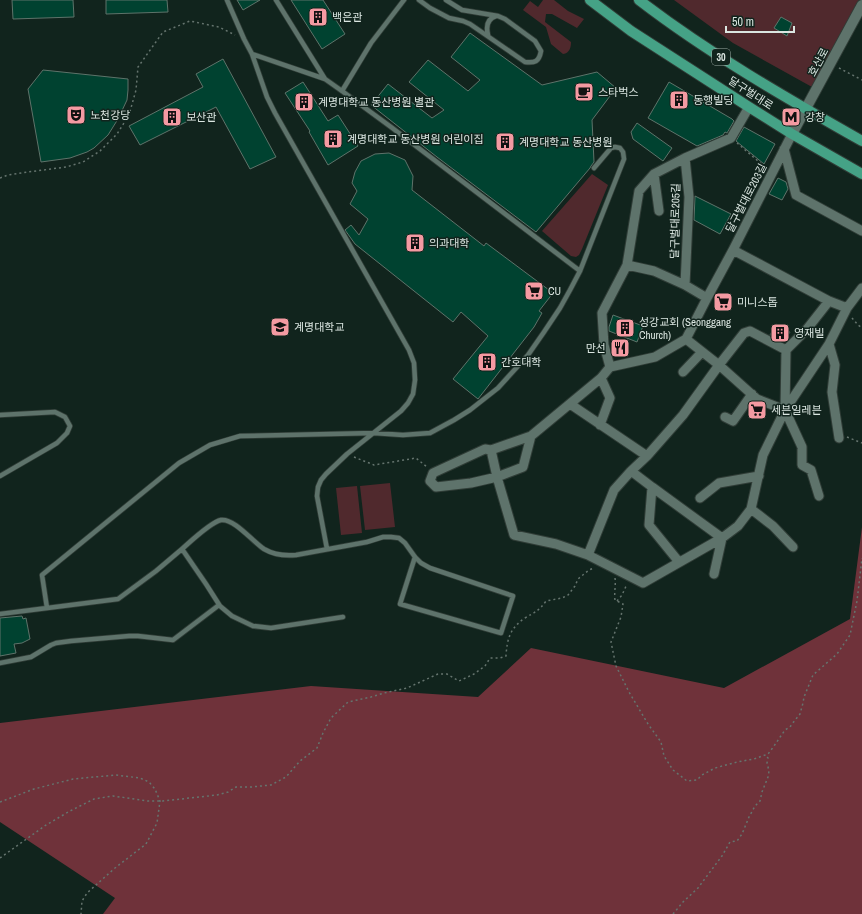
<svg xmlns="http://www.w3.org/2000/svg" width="862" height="914" viewBox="0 0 862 914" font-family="'Archivo Narrow','Noto Sans KR',sans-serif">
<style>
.green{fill:#50292d}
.forest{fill:#6f323a}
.building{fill:#004230;stroke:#5e736a}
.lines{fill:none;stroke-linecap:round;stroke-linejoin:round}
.service-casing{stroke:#303d37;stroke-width:6}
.minor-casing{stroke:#303d37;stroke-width:11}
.tertiary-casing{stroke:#303d37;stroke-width:12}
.primary-casing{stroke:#303d37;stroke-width:12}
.path{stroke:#65746e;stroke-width:1.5;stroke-dasharray:2 3;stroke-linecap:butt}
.service{stroke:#5e736b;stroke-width:4.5}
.minor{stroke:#5e736b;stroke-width:9}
.tertiary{stroke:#5e736b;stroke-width:10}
.primary{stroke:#45a286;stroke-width:10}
.labels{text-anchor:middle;stroke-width:3;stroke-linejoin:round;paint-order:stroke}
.shield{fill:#11241d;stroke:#9eaca6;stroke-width:1}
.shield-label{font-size:10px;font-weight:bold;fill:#dbe6e1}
.poi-label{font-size:11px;fill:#dbe6e1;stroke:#11241d;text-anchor:start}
.street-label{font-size:11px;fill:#dbe6e1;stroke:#11241d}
</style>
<rect width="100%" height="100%" fill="#11241d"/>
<path class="green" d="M543,0h11l14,11 16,8 -7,9 -25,-14h-6l-1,8 26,20c0,5 -1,11 -8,12l-12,-10 -5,-17 -23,-17 7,-9 8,6z
M674,0h185l-47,87 -45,-25 -34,-19z
M592,174l16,11 -26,64 -3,6 -3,2 -5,-1 -29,-25z
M390,483l5,44 -30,3 -5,-44z
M357,486l5,47 -21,2 -5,-47z"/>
<path class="forest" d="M862,527v387h-759l12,-16 -115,-76v-99l311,-37 167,11 53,-49 193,40 126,-69z"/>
<path class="building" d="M12,0h61l1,17 -61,2z
M106,0h61l1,12 -62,2z
M237,0h23l-17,10z
M291,0h32l22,34 -23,15z
M781,17l11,6 -5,13 -13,-8z
M470,33l72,52 55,-13 19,16 -24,32 2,42 -3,4 -1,2 -54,64 -99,-75 -66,-52 17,-21 44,34 12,-8 -35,-28 19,-22 40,31 12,-11 -29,-23z
M223,59l53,98 -26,12 -34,-62 -76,38 -11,-19 74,-39 -7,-13z
M43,70l85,9v11l-1,10 -9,19 -10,16 -14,13 -7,4 -17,6 -29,4 -13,-73z
M303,82l25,39 10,-6 20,31 -30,19 -19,-33 1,-1 -25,-38z
M669,82l63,37 2,2 -7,12 -2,-1 -2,3 -26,11 -49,-28z
M637,123l35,25 -9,13 -30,-22 -2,-7z
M744,127l31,17 -11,20 -28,-23z
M389,153l16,7 8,16 -1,14 72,56 2,-3 67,50 -14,18 3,2 -8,14 -56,72 -25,-20 35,-43 -27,-24 -8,10 -98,-78 -10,-14 6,-5 8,10 9,-16 -18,-15 7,-13 -5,-8 3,-11 6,-11 14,-7z
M778,178l8,4 2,7 -6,11 -13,-6z
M695,196l36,18 -11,20 -26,-14z
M613,315l30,11 -6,16 -28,-11v-4z
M776,324l14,8 -5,8 -7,-1 -8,-4z
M22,616l1,3 3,-1 4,21 -8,4 -8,1 2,9 -16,3v-38z"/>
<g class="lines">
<defs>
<path id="service" d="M227,0l17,39 8,15 15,43 8,16 134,237 5,13 1,17 -2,14 -5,9 -7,8 -54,43 -21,20 -5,6 -3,7 -1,9 10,53
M276,0l49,79
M419,0l11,8 19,10 14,3 7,3 55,38c10,1 14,0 16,-11l-6,-10 -30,-22 -7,-3 -36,-6 -16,-10
M488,35c-2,-8 -1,-16 8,-19
M252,54l73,25 17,12 49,36 189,144
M342,91l29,-48 33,-43
M0,415l55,-3 10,5 5,9 -3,7 -10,10 -57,33
M182,549c9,-8 29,-27 39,-29 13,-2 32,22 43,29 10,6 21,7 32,6l71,-13 16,-5h8l8,1 6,5 10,14 6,6 9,5 83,28 -12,37 -101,-29 15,-47
M47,608l-5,-33 137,-112 31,-18 30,-9 134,-3 29,2 27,-2 24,-13 16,-10 28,-22 30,-33 16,-23 16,-24 10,-18 10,-19 44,-112 -1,-7 -3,-4 -5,-1 -4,1 -17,20
M0,614l118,-15 38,-28 26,-22 24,35 14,22 12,10 21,10 18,2 72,-11
M0,663l31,-6 20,-12 5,-2 15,-2 58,-5h9l35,4 46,-35"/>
<path id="minor" d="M784,149l12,46 66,36
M685,158l4,39 -4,88
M654,174l5,37
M733,250l96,51
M627,265l27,6 31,14 22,13
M686,339l33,26 38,34 28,11
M829,344l6,21 -3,27 7,46
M610,367l-6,-22 -2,-32 25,-48 12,-74 15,-17 31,-16 46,-20 18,-31
M683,372l19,-20
M570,404l77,52
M725,417l8,4 19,-27
M600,425l10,-27 -9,-20
M531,436l-8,31 -26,10 -26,6 -35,4 -6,-6 3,-8 52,-24 6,1 40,-14 70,-58 9,-11 45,-10 31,-18 21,-41 26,-48 59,-116
M491,450l6,27 17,58 42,9 32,11 55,28 79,-45 16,-12 13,-17 12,-54 22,-45 44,-66 18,-36 15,-20
M631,471l21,16 -3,38 30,37
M652,487l70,51 -8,36
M819,496l-8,-26 -9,-5v-18l-17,-37 1,-60 21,-21 22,-28 18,7
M700,498l19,-15 40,-7
M751,509l22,17 20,21
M588,555l26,-65 17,-19 16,-15 36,-41 36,-50 25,-32 6,-2 36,19"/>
<path id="tertiary" d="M792,134l70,-129"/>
<path id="primary" d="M590,0l41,31 118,76 43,27 70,40
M639,0c69,53 147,98 223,141"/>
</defs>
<use href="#service" class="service-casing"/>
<use href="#minor" class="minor-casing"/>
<use href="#tertiary" class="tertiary-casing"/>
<use href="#primary" class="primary-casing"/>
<path class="path" d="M839,68l23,12
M737,143l28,24
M0,178l8,-3 20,-3 38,-5 17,-5 17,-11 17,-17 12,-19 7,-25 2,-23 25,-35 27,-11 29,6 16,8
M852,318l6,7 4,3
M847,437l15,6
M354,457l20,8 42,-7 11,9
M615,578c1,7 -1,15 0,22l8,4 -2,13 -10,25 5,24 13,26 19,32 13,18 3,14 9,14 14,11 10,-1 5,-5 13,-7 22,-6 17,-3 14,-5 6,-8 11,-16 5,-3 2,-3 8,-10 3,-11 1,-6 9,-22 24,-21 13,-19 7,-34 5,-43
M617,601l5,-6 5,-11
M0,802l34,-13 39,-10 43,-4 24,3 9,4 6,7 5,12 -3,22 -11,21 -31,24 -28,25 -5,8 -1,13
M0,858l46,-33 24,-14 24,-12 19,-3 35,5h15l54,-6 11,-3 8,-5h15l20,-2 15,-8 14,-16 17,-13 6,-15 8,-15 17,-16 23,-5 13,-4 23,-5 31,-14h9l12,7 15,-7 11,-8 5,-8h10l6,-2c1,-17 4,-28 19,-38 10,-6 14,-7 21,-17l16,-3 6,-3 7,-9 3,-7 11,-9 5,-2
M673,914l10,-12 15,-14 24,-32 8,-14 7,-1 5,-7 7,-17 6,-11 5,-5 2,-9 6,-15 1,-6 -2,-8 1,-5 -3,-3"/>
<use href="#service" class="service"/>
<use href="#minor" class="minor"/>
<use href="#tertiary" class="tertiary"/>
<use href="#primary" class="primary"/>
</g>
<defs>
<symbol id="building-square" viewBox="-11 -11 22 22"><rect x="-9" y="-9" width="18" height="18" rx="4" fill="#f49aa2" stroke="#11241d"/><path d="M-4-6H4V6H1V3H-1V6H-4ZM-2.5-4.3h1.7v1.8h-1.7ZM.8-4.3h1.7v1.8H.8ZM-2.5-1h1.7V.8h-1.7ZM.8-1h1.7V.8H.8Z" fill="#111"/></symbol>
<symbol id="cafe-square" viewBox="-11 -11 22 22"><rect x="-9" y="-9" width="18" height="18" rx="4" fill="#f49aa2" stroke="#11241d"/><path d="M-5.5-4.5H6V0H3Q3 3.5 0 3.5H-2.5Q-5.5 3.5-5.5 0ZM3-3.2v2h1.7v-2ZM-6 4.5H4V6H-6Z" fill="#111"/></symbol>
<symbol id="theatre-square" viewBox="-11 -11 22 22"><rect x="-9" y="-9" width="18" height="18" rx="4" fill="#f49aa2" stroke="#11241d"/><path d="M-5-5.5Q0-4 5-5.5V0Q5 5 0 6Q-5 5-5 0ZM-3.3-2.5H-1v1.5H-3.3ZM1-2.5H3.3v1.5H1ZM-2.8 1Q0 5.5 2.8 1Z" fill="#111"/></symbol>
<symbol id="metro-square" viewBox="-11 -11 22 22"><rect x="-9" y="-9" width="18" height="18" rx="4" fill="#f49aa2" stroke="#11241d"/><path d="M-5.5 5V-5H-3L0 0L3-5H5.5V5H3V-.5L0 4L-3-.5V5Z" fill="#111"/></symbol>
<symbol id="supermarket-square" viewBox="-11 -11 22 22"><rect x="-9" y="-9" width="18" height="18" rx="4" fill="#f49aa2" stroke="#11241d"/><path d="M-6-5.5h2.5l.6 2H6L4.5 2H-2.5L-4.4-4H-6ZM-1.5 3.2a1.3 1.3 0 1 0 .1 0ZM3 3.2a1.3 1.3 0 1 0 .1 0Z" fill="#111"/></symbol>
<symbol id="university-square" viewBox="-11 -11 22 22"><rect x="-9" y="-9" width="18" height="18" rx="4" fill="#f49aa2" stroke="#11241d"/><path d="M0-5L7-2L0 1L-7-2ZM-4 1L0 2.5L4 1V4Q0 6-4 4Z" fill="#111"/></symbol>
<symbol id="restaurant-square" viewBox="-11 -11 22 22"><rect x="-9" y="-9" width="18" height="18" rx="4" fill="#f49aa2" stroke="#11241d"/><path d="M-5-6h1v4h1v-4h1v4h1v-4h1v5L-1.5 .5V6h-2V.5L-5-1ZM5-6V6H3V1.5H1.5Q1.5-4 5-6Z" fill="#111"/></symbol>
</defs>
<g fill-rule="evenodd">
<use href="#building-square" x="307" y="6" width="22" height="22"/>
<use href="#cafe-square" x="573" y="81" width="22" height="22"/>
<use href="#building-square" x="668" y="89" width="22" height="22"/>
<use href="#building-square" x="293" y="91" width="22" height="22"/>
<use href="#theatre-square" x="65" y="104" width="22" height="22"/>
<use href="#building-square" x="161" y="106" width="22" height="22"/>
<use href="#metro-square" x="780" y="106" width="22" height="22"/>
<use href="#building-square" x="322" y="128" width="22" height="22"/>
<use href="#building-square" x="494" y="131" width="22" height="22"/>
<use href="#building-square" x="404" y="232" width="22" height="22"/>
<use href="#supermarket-square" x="523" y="280" width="22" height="22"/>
<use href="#supermarket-square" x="712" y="291" width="22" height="22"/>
<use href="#university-square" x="269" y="316" width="22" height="22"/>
<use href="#building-square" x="614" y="317" width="22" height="22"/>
<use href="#building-square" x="769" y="322" width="22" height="22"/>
<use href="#restaurant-square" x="609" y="337" width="22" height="22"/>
<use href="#building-square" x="476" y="351" width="22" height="22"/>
<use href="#supermarket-square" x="746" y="399" width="22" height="22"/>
</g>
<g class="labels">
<rect class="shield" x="712" y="49" width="18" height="16" rx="3"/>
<g class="shield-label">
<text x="721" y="61">30</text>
</g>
<g class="poi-label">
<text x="332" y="21">백은관</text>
<text x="598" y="96">스타벅스</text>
<text x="693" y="104">동행빌딩</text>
<text x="318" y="106">계명대학교 동산병원 별관</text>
<text x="90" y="119">노천강당</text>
<text x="186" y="121">보산관</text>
<text x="805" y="121">강창</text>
<text x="347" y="143">계명대학교 동산병원 어린이집</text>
<text x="519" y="146">계명대학교 동산병원</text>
<text x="429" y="247">의과대학</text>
<text x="548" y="295">CU</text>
<text x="737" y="306">미니스톱</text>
<text x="639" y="326">성강교회 (Seonggang<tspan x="639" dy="13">Church)</tspan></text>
<text x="294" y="331">계명대학교</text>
<text x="794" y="337">영재빌</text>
<text x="606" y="352" text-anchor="end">만선</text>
<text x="501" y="366">간호대학</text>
<text x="771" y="414">세븐일레븐</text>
</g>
<g class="street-label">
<text transform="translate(818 62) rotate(-62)" y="4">호산로</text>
<text transform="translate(751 93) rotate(33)" y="4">달구벌대로</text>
<text transform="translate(746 198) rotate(-63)" y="4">달구벌대로203길</text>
<text transform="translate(675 221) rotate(-89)" y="4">달구벌대로205길</text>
</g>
</g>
<path d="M726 26v6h68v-6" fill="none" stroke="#dbe6e1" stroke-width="2"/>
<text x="732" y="26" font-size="12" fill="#dbe6e1" stroke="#11241d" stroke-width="3" paint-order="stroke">50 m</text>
</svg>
